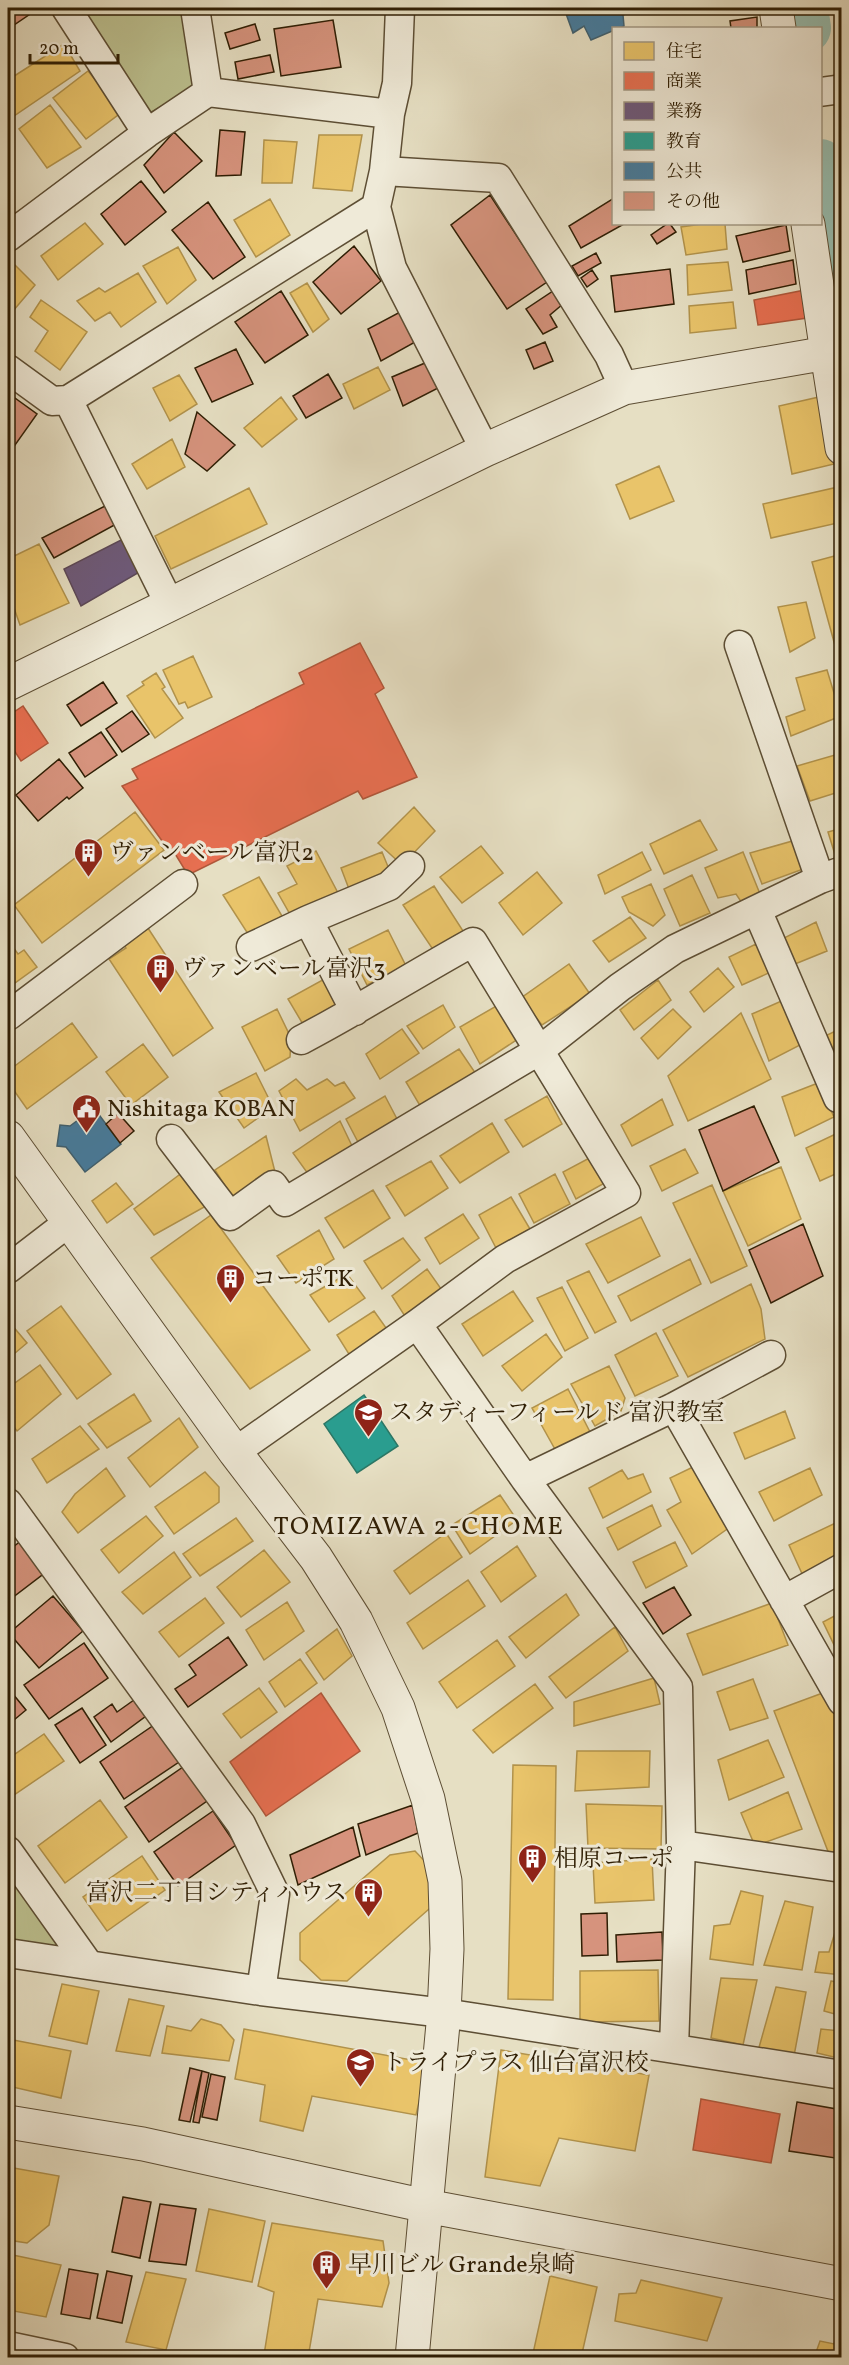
<svg xmlns="http://www.w3.org/2000/svg" width="849" height="2365" viewBox="0 0 849 2365" font-family="Vollkorn,'Noto Serif JP',serif">
<style>
.green{fill:#bcc08f;stroke:#766f4a;stroke-width:1.5}
.homes{fill:#e9c46a;stroke:#b1924b;stroke-width:1.5}
.shops{fill:#e76f51;stroke:#b0573a;stroke-width:1.5}
.offices{fill:#6d597a;stroke:#5a4757;stroke-width:1.5}
.schools{fill:#2a9d8f;stroke:#2c7765;stroke-width:1.5}
.public{fill:#457b9d;stroke:#3e5f6f;stroke-width:1.5}
.lines{fill:none;stroke-linecap:round;stroke-linejoin:round}
.river{stroke:#97bdaf;stroke-width:52}
.building{fill:#d6937d;stroke:#2f1e04;stroke-width:1.5}
.minor-casing{stroke:#5d4e34;stroke-width:31}
.tertiary-casing{stroke:#5d4e34;stroke-width:35}
.minor{stroke:#efead8;stroke-width:28}
.tertiary{stroke:#efead8;stroke-width:33}
.labels{text-anchor:middle;stroke-width:6;stroke-linejoin:round;paint-order:stroke}
.poi-label{font-size:24px;fill:#2f1e04;stroke:#efead8;text-anchor:start}
.neighbourhood-label{font-size:26px;letter-spacing:1.5px;fill:#2f1e04;stroke:#efead8}
</style>
<rect width="100%" height="100%" fill="#e6dfc3"/>
<filter id="stains"><feTurbulence type="fractalNoise" baseFrequency=".00333" numOctaves="4"/><feColorMatrix values="0 0 0 0 .2 0 0 0 0 .09 0 0 0 0 .02 0 0 0 .5 -.17"/></filter>
<radialGradient id="worn" r=".72"><stop offset=".6" stop-color="#630" stop-opacity="0"/><stop offset="1" stop-color="#630" stop-opacity=".3"/></radialGradient>
<path class="green" d="M83,8h100l12,79 -47,27z
M8,1866l57,78 -5,9 -52,-8z"/>
<path class="homes" d="M64,44l16,27 -72,49v-40z
M88,71l34,41 -36,27 -33,-41z
M50,105l31,42 -34,21 -28,-39z
M319,135h43l-10,56 -39,-3z
M264,140l33,2 -5,41h-30z
M270,199l20,36 -34,22 -22,-37z
M85,223l18,21 -45,36 -17,-24z
M702,224h23l2,25 -41,6 -5,-28z
M178,247l18,33 -29,24 -24,-38z
M728,262l4,28 -44,5 -1,-30z
M15,265l20,20 -27,32v-44z
M138,273l18,29 -35,25 -11,-15 -15,9 -18,-20 22,-13 6,4z
M307,283l22,36 -16,13 -23,-39z
M41,300l46,32 -27,38 -25,-19 13,-20 -18,-14z
M733,302l3,26 -46,5 -1,-27z
M378,367l12,23 -36,19 -11,-25z
M179,375l18,29 -27,17 -17,-33z
M281,397l16,22 -35,28 -18,-19z
M819,397l15,67 -42,10 -13,-68z
M172,439l13,28 -38,22 -15,-25z
M659,466l15,35 -44,18 -14,-34z
M838,487l4,35 -71,16 -8,-34z
M249,488l18,36 -96,45 -16,-33z
M39,544l30,59 -49,22 -12,-34v-32z
M842,554v117l-30,-109z
M806,602l9,36 -25,14 -12,-45z
M193,656l19,41 -24,11 -3,-6 -6,2 -16,-34z
M827,670l14,46 -50,20 -5,-19 19,-7 -9,-32z
M156,673l9,14 -3,2 21,29 -28,20 -28,-42 17,-11 -2,-3z
M842,753v38l-32,10 -13,-35z
M414,807l21,24 -33,34 -24,-22z
M135,812l29,38 -122,93 -28,-38z
M700,820l17,30 -53,24 -14,-30z
M842,828v28l-6,2 -8,-26z
M796,840l10,28 -44,16 -12,-31z
M481,846l22,27 -41,30 -22,-26z
M316,851l22,42 -47,23 -13,-23 19,-9 -10,-18z
M382,852l9,22 -42,15 -8,-21z
M642,852l9,18 -46,24 -7,-19z
M743,852l17,42 -18,9 -6,-9 -18,4 -13,-30z
M537,872l25,31 -39,32 -24,-32z
M692,875l18,38 -30,13 -16,-37z
M259,877l23,39 -32,21 -27,-42z
M651,884l14,31 -12,11 -24,-14 -7,-15z
M434,886l31,48 -29,20 -33,-49z
M630,917l16,21 -37,24 -16,-21z
M816,922l11,29 -32,13 -11,-26z
M146,925l67,103 -40,28 -64,-97 17,-11 -5,-7z
M388,930l18,36 -39,19 -18,-36z
M8,940l10,14 6,-4 13,17 -29,21z
M756,944l15,28 -29,13 -13,-28z
M569,964l21,30 -48,31 -21,-27z
M718,968l16,19 -30,25 -14,-20z
M328,977l15,30 -39,19 -16,-27z
M658,980l13,20 -37,30 -14,-20z
M786,999l18,44 -35,18 -17,-47z
M443,1005l12,22 -32,22 -16,-23z
M498,1005l20,34 -38,25 -20,-37z
M277,1009l14,29 -1,19 -25,14 -23,-44z
M673,1009l18,18 -33,32 -17,-21z
M741,1013l30,66 -83,42 -20,-45z
M72,1023l25,34 -70,52 -19,-27v-11z
M842,1028v46l-17,-38z
M402,1029l17,24 -39,26 -14,-25z
M143,1044l25,33 -37,28 -25,-33z
M459,1049l17,25 -54,35 -16,-27z
M256,1073l17,34 -29,21 -25,-36z
M296,1079l11,11 20,-11 8,7 9,-4 11,16 -55,33 -21,-40z
M818,1083l16,34 -39,19 -13,-39z
M385,1096l12,23 -38,25 -13,-25z
M547,1096l15,28 -39,23 -18,-27z
M662,1099l11,26 -41,21 -11,-21z
M340,1121l13,27 -42,30 -18,-25z
M492,1123l17,29 -49,31 -20,-27z
M842,1131v40l-22,10 -14,-33z
M266,1136l9,36 -41,28 -19,-30z
M685,1149l13,24 -36,18 -12,-25z
M595,1155l15,25 -34,19 -13,-27z
M431,1161l17,27 -43,28 -19,-30z
M781,1167l20,52 -53,27 -25,-55z
M183,1172l23,34 -52,29 -20,-26z
M555,1174l15,30 -36,19 -15,-29z
M116,1183l17,21 -26,19 -15,-22z
M712,1185l35,81 -36,17 -38,-80z
M373,1190l17,28 -46,30 -19,-30z
M511,1197l19,32 -34,19 -17,-33z
M463,1214l16,24 -39,26 -15,-26z
M211,1215l99,135 -60,39 -99,-131z
M641,1217l19,39 -52,27 -22,-39z
M319,1230l15,29 -38,24 -19,-27z
M403,1238l17,22 -38,29 -18,-28z
M690,1259l11,25 -70,37 -13,-25z
M427,1269l17,24 -36,28 -16,-25z
M589,1271l27,51 -21,11 -28,-52z
M347,1274l18,24 -36,24 -19,-27z
M751,1284l10,25 4,30 -77,38 -25,-47z
M562,1287l26,51 -23,13 -28,-53z
M513,1291l20,30 -50,35 -21,-32z
M61,1306l50,68 -34,25 -50,-68z
M374,1311l15,21 -37,27 -15,-24z
M11,1324l16,19 -19,16v-32z
M656,1333l22,43 -43,20 -20,-41z
M546,1334l16,23 -40,34 -20,-25z
M40,1365l21,29 -44,37 -9,-12v-31z
M609,1366l16,32 -4,13 -26,15 -24,-42z
M568,1389l23,45 -35,17 -24,-43z
M134,1394l17,27 -44,27 -19,-24z
M785,1411l10,27 -50,21 -11,-26z
M179,1418l19,29 -48,40 -22,-29z
M80,1426l19,23 -52,34 -15,-24z
M695,1466l35,61 -38,27 -25,-44 14,-8 -11,-24z
M106,1468l19,28 -47,37 -16,-21 13,-18z
M810,1468l12,27 -48,26 -15,-29z
M622,1470l6,9 15,-5 8,18 -48,26 -14,-30z
M205,1472l14,15v15l-45,32 -19,-27z
M500,1495l17,25 -47,34 -18,-29z
M652,1505l9,21 -43,24 -11,-22z
M146,1516l17,20 -44,37 -18,-23z
M236,1518l17,23 -53,35 -17,-22z
M842,1520v38l-38,20 -15,-33z
M446,1533l16,24 -52,37 -16,-23z
M675,1542l12,24 -41,22 -13,-26z
M517,1546l19,30 -35,26 -20,-30z
M264,1550l26,32 -49,35 -24,-30z
M174,1552l17,25 -48,37 -21,-22z
M468,1580l17,26 -62,43 -16,-26z
M566,1594l13,21 -53,43 -17,-21z
M205,1598l19,25 -45,34 -20,-25z
M287,1602l17,29 -40,29 -18,-30z
M772,1603l16,42 -85,30 -16,-41z
M842,1612v40l-4,1 -15,-31z
M615,1627l13,24 -62,47 -17,-21z
M337,1629l15,27 -28,24 -18,-27z
M497,1640l18,26 -58,42 -18,-26z
M300,1659l17,24 -32,24 -16,-25z
M654,1678l6,26 -86,22v-24z
M753,1679l15,39 -38,12 -13,-38z
M535,1684l18,24 -60,45 -20,-23z
M259,1688l18,24 -36,26 -18,-24z
M828,1691l14,39v119l-13,5 -55,-143z
M44,1734l20,27 -56,38v-40z
M768,1740l16,37 -55,23 -11,-40z
M577,1751h73l-1,36 -74,4z
M513,1765l43,1 -3,234 -45,-1z
M788,1792l14,37 -47,17 -14,-33z
M100,1800l27,37 -62,46 -27,-37z
M586,1804l76,2 -1,43 -73,-1z
M415,1851l18,19 4,32 -90,79 -26,-1 -21,-20v-27l90,-78z
M142,1856l23,34 -58,41 -24,-34z
M652,1859l2,41 -59,3 -2,-40z
M741,1891l22,5 -10,69 -43,-6 4,-33 16,-2z
M785,1901l28,6 -11,63 -38,-5z
M839,1919h3v56l-27,-3 4,-20h10z
M658,1970l1,51 -79,1v-51z
M721,1978l36,2 -14,65 -32,-7z
M831,1981l11,2v33l-18,-5z
M62,1984l37,7 -12,53 -38,-8z
M776,1987l30,5 -12,64 -36,-5z
M129,1999l35,7 -14,50 -34,-5z
M201,2019l20,6 13,15 -5,21 -67,-8 5,-27 24,5z
M842,2025v34l-25,-6 4,-24 19,2z
M244,2029l184,34 -12,52 -104,-19 -9,35 -43,-10 5,-36 -30,-6z
M8,2039l63,12 -10,47 -53,-12z
M501,2050l148,25 -14,76 -76,-13 -19,48 -55,-9z
M8,2167l51,9 -10,49 -22,18 -19,-3z
M209,2209l56,12 -13,61 -56,-11z
M272,2223l111,18 6,42 -7,24 -64,-8 -10,59h-31l-13,-3 10,-63 -16,-6z
M8,2254l53,11 -15,52 -38,-7z
M146,2272l40,7 -20,71 -40,-8z
M550,2276l47,11 -16,71h-49z
M641,2280l81,18 -15,43 -92,-20 4,-27 17,-1z
M841,2323l1,35h-28l6,-17 14,3z"/>
<path class="shops" d="M805,290l2,28 -49,7 -4,-25z
M360,643l24,45 -9,6 42,83 -54,22 -5,-8 -170,84 -14,-23 -3,1 -49,-67 16,-7 -6,-10 172,-85 -5,-11z
M23,706l25,37 -27,18 -13,-20v-25z
M321,1693l39,58 -94,65 -36,-54z
M701,2099l79,15 -9,49 -78,-13z"/>
<path class="offices" d="M127,537l16,33 -62,36 -17,-37z"/>
<path class="schools" d="M364,1395l34,51 -41,27 -33,-49z"/>
<path class="public" d="M574,8h65l-16,7 1,11 -33,14 -7,-14 -11,7 -8,-22z
M94,1108l27,36 -36,28 -19,-25 -9,-1 3,-21 10,1z"/>
<g class="lines">
<path class="river" d="M802,8l3,20
M820,165l22,159"/>
</g>
<path class="building" d="M8,8h31l-31,21z
M757,17v11h-26l-1,-7z
M333,20l8,47 -60,9 -7,-47z
M255,24l5,16 -30,9 -5,-16z
M270,55l4,17 -36,7 -3,-17z
M220,130l25,2 -4,43 -25,1z
M174,132l28,29 -38,32 -20,-28z
M141,181l25,31 -41,33 -24,-31z
M490,195l57,87 -40,27 -56,-84z
M614,198v26h10l-43,24 -12,-22z
M208,202l37,55 -32,22 -41,-49z
M667,224h3l6,8 -19,12 -6,-9z
M786,225l4,26 -47,11 -7,-26z
M354,246l27,35 -40,33 -28,-32z
M596,253l5,10 -23,13 -6,-10z
M793,260l3,24 -47,10 -3,-24z
M670,269l4,35 -59,8 -4,-36z
M592,270l6,9 -11,8 -6,-9z
M281,291l27,44 -43,28 -30,-41z
M553,291l10,13 -13,11 7,12 -14,7 -17,-25z
M402,311l15,30 -36,20 -13,-32z
M545,342l8,19 -19,8 -8,-19z
M236,349l17,35 -41,18 -17,-34z
M425,363l17,23 -39,20 -11,-29z
M328,374l14,24 -36,20 -13,-22z
M8,393l29,21 -29,41z
M197,412l38,33 -28,26 -22,-17z
M109,504l11,18 -66,36 -12,-20z
M103,682l14,21 -36,23 -14,-21z
M132,711l17,23 -27,18 -16,-23z
M101,732l16,23 -32,22 -16,-24z
M59,759l24,29 -14,11 -2,-2 -29,24 -22,-26z
M754,1106l25,56 -56,29 -24,-61z
M118,1113l16,18 -14,12 -14,-19z
M803,1224l20,52 -52,27 -22,-53z
M22,1540l24,32 -38,29v-50z
M674,1587l17,28 -28,19 -20,-31z
M53,1596l30,35 -44,37 -30,-35z
M228,1637l19,28 -59,42 -13,-18 21,-14 -7,-10z
M84,1643l24,35 -59,41 -25,-34z
M8,1688l18,22 -18,15z
M134,1700l12,16 -35,26 -17,-25 18,-13 5,8z
M82,1708l24,37 -26,18 -25,-38z
M154,1725l25,37 -55,37 -24,-37z
M183,1767l24,34 -58,41 -24,-35z
M413,1805l5,28 -52,22 -8,-31z
M213,1811l23,34 -58,41 -24,-34z
M353,1827l7,29 -62,29 -8,-30z
M607,1913l1,42 -26,1 -1,-42z
M662,1932l1,28 -46,2 -1,-27z
M190,2068l12,3 -12,51 -11,-2z
M202,2071l7,2 -10,50 -6,-1z
M211,2074l14,3 -8,43 -15,-3z
M797,2102l45,8v49l-53,-8z
M123,2197l28,5 -11,56 -28,-6z
M160,2204l36,5 -10,56 -37,-4z
M69,2269l29,5 -8,45 -29,-5z
M107,2271l25,5 -10,47 -25,-5z"/>
<g class="lines">
<defs>
<path id="minor" d="M66,8l81,125
M195,8l13,84
M400,8l-3,75 -7,31 -6,57 -8,36 16,61 93,182
M820,92l22,-3
M384,171l114,7 111,177 15,33
M8,237l139,-104 61,-41 182,22
M8,369l44,32 16,-1 102,205
M68,400l308,-193
M739,645l81,234
M757,910l81,188
M308,920l47,91
M251,947l57,-27 81,-34 21,-20
M8,1016l175,-132
M171,1139l59,77 43,-31 12,17 255,-152 80,-63 55,-38 145,-70 22,-8
M8,1269l61,-47
M417,1324l108,155 153,208 3,158 -7,203
M674,1407l168,294
M235,1452l182,-128 88,-65 121,-66 -153,-251c-58,32 -113,67 -172,98
M525,1479l149,-72 97,-52
M8,1503l233,321 34,70 -14,97
M784,1600l58,-32
M681,1845l161,23
M8,1851l81,114
M8,1953l253,38 183,22 398,62
M8,2346l57,12"/>
<path id="tertiary" d="M776,8l3,20
M842,348l-15,5 15,95
M8,684l477,-234 139,-62 203,-35 -19,-129
M8,1137l227,315 81,106 40,63 42,87 30,91 17,82 2,68 -3,64 -32,345
M8,2122l135,22 283,62 416,78"/>
</defs>
<use href="#minor" class="minor-casing"/>
<use href="#tertiary" class="tertiary-casing"/>
<use href="#minor" class="minor"/>
<use href="#tertiary" class="tertiary"/>
</g>
<defs>
<symbol id="building-pin" viewBox="-11 -11 22 30"><path d="M0 17L-7.5 6A9.5 9.5 0 1 1 7.5 6Z" fill="#8f2418" stroke="#efead8"/><path d="M-4-6H4V6H1V3H-1V6H-4ZM-2.5-4.3h1.7v1.8h-1.7ZM.8-4.3h1.7v1.8H.8ZM-2.5-1h1.7V.8h-1.7ZM.8-1h1.7V.8H.8Z" fill="#fff"/></symbol>
<symbol id="civic-pin" viewBox="-11 -11 22 30"><path d="M0 17L-7.5 6A9.5 9.5 0 1 1 7.5 6Z" fill="#8f2418" stroke="#efead8"/><path d="M-.6-6.5H3V-4.5H.6V-3L4-1V1h2V6H-6V1h2V-1L-.6-3ZM-1.2 2.5V6h2.4V2.5Z" fill="#fff"/></symbol>
<symbol id="school-pin" viewBox="-11 -11 22 30"><path d="M0 17L-7.5 6A9.5 9.5 0 1 1 7.5 6Z" fill="#8f2418" stroke="#efead8"/><path d="M0-5L7-2L0 1L-7-2ZM-4 1L0 2.5L4 1V4Q0 6-4 4Z" fill="#fff"/></symbol>
</defs>
<g fill-rule="evenodd">
<use href="#building-pin" x="72" y="836" width="33" height="45"/>
<use href="#building-pin" x="144" y="952" width="33" height="45"/>
<use href="#civic-pin" x="70" y="1092" width="33" height="45"/>
<use href="#building-pin" x="214" y="1262" width="33" height="45"/>
<use href="#school-pin" x="352" y="1396" width="33" height="45"/>
<use href="#building-pin" x="516" y="1842" width="33" height="45"/>
<use href="#building-pin" x="352" y="1876" width="33" height="45"/>
<use href="#school-pin" x="344" y="2046" width="33" height="45"/>
<use href="#building-pin" x="310" y="2248" width="33" height="45"/>
</g>
<g class="labels">
<g class="poi-label">
<text x="110" y="860">ヴァンベール富沢2</text>
<text x="182" y="976">ヴァンベール富沢3</text>
<text x="107" y="1116">Nishitaga KOBAN</text>
<text x="252" y="1286">コーポTK</text>
<text x="389" y="1420">スタディーフィールド 富沢教室</text>
<text x="554" y="1866">相原コーポ</text>
<text x="347" y="1900" text-anchor="end">富沢二丁目シティハウス</text>
<text x="382" y="2070">トライプラス 仙台富沢校</text>
<text x="348" y="2272">早川ビル Grande泉崎</text>
</g>
<g class="neighbourhood-label">
<text x="419" y="1534">TOMIZAWA 2-CHOME</text>
</g>
</g>
<rect width="849" height="2365" fill="none" stroke="#e6dfc3" stroke-width="30"/>
<rect x="9" y="9" width="831" height="2347" fill="none" stroke="#2f1e04" stroke-width="3"/>
<rect x="15" y="15" width="819" height="2335" fill="none" stroke="#2f1e04" stroke-width="1.5"/>
<rect x="612" y="27" width="210" height="198" fill="#efead8" stroke="#a29883" stroke-width="1.5"/>
<rect x="624" y="42" width="30" height="18" fill="#e9c46a" stroke="#a29883" stroke-width="1.5"/>
<text x="666" y="57" font-size="18" fill="#2f1e04">住宅</text>
<rect x="624" y="72" width="30" height="18" fill="#e76f51" stroke="#a29883" stroke-width="1.5"/>
<text x="666" y="87" font-size="18" fill="#2f1e04">商業</text>
<rect x="624" y="102" width="30" height="18" fill="#6d597a" stroke="#a29883" stroke-width="1.5"/>
<text x="666" y="117" font-size="18" fill="#2f1e04">業務</text>
<rect x="624" y="132" width="30" height="18" fill="#2a9d8f" stroke="#a29883" stroke-width="1.5"/>
<text x="666" y="147" font-size="18" fill="#2f1e04">教育</text>
<rect x="624" y="162" width="30" height="18" fill="#457b9d" stroke="#a29883" stroke-width="1.5"/>
<text x="666" y="177" font-size="18" fill="#2f1e04">公共</text>
<rect x="624" y="192" width="30" height="18" fill="#d6937d" stroke="#a29883" stroke-width="1.5"/>
<text x="666" y="207" font-size="18" fill="#2f1e04">その他</text>
<path d="M30 54v9h88v-9" fill="none" stroke="#2f1e04" stroke-width="3"/>
<text x="39" y="54" font-size="18" fill="#2f1e04" stroke="#efead8" stroke-width="4.5" paint-order="stroke">20 m</text>
<rect width="100%" height="100%" filter="url(#stains)"/>
<rect width="100%" height="100%" fill="url(#worn)"/>
</svg>
